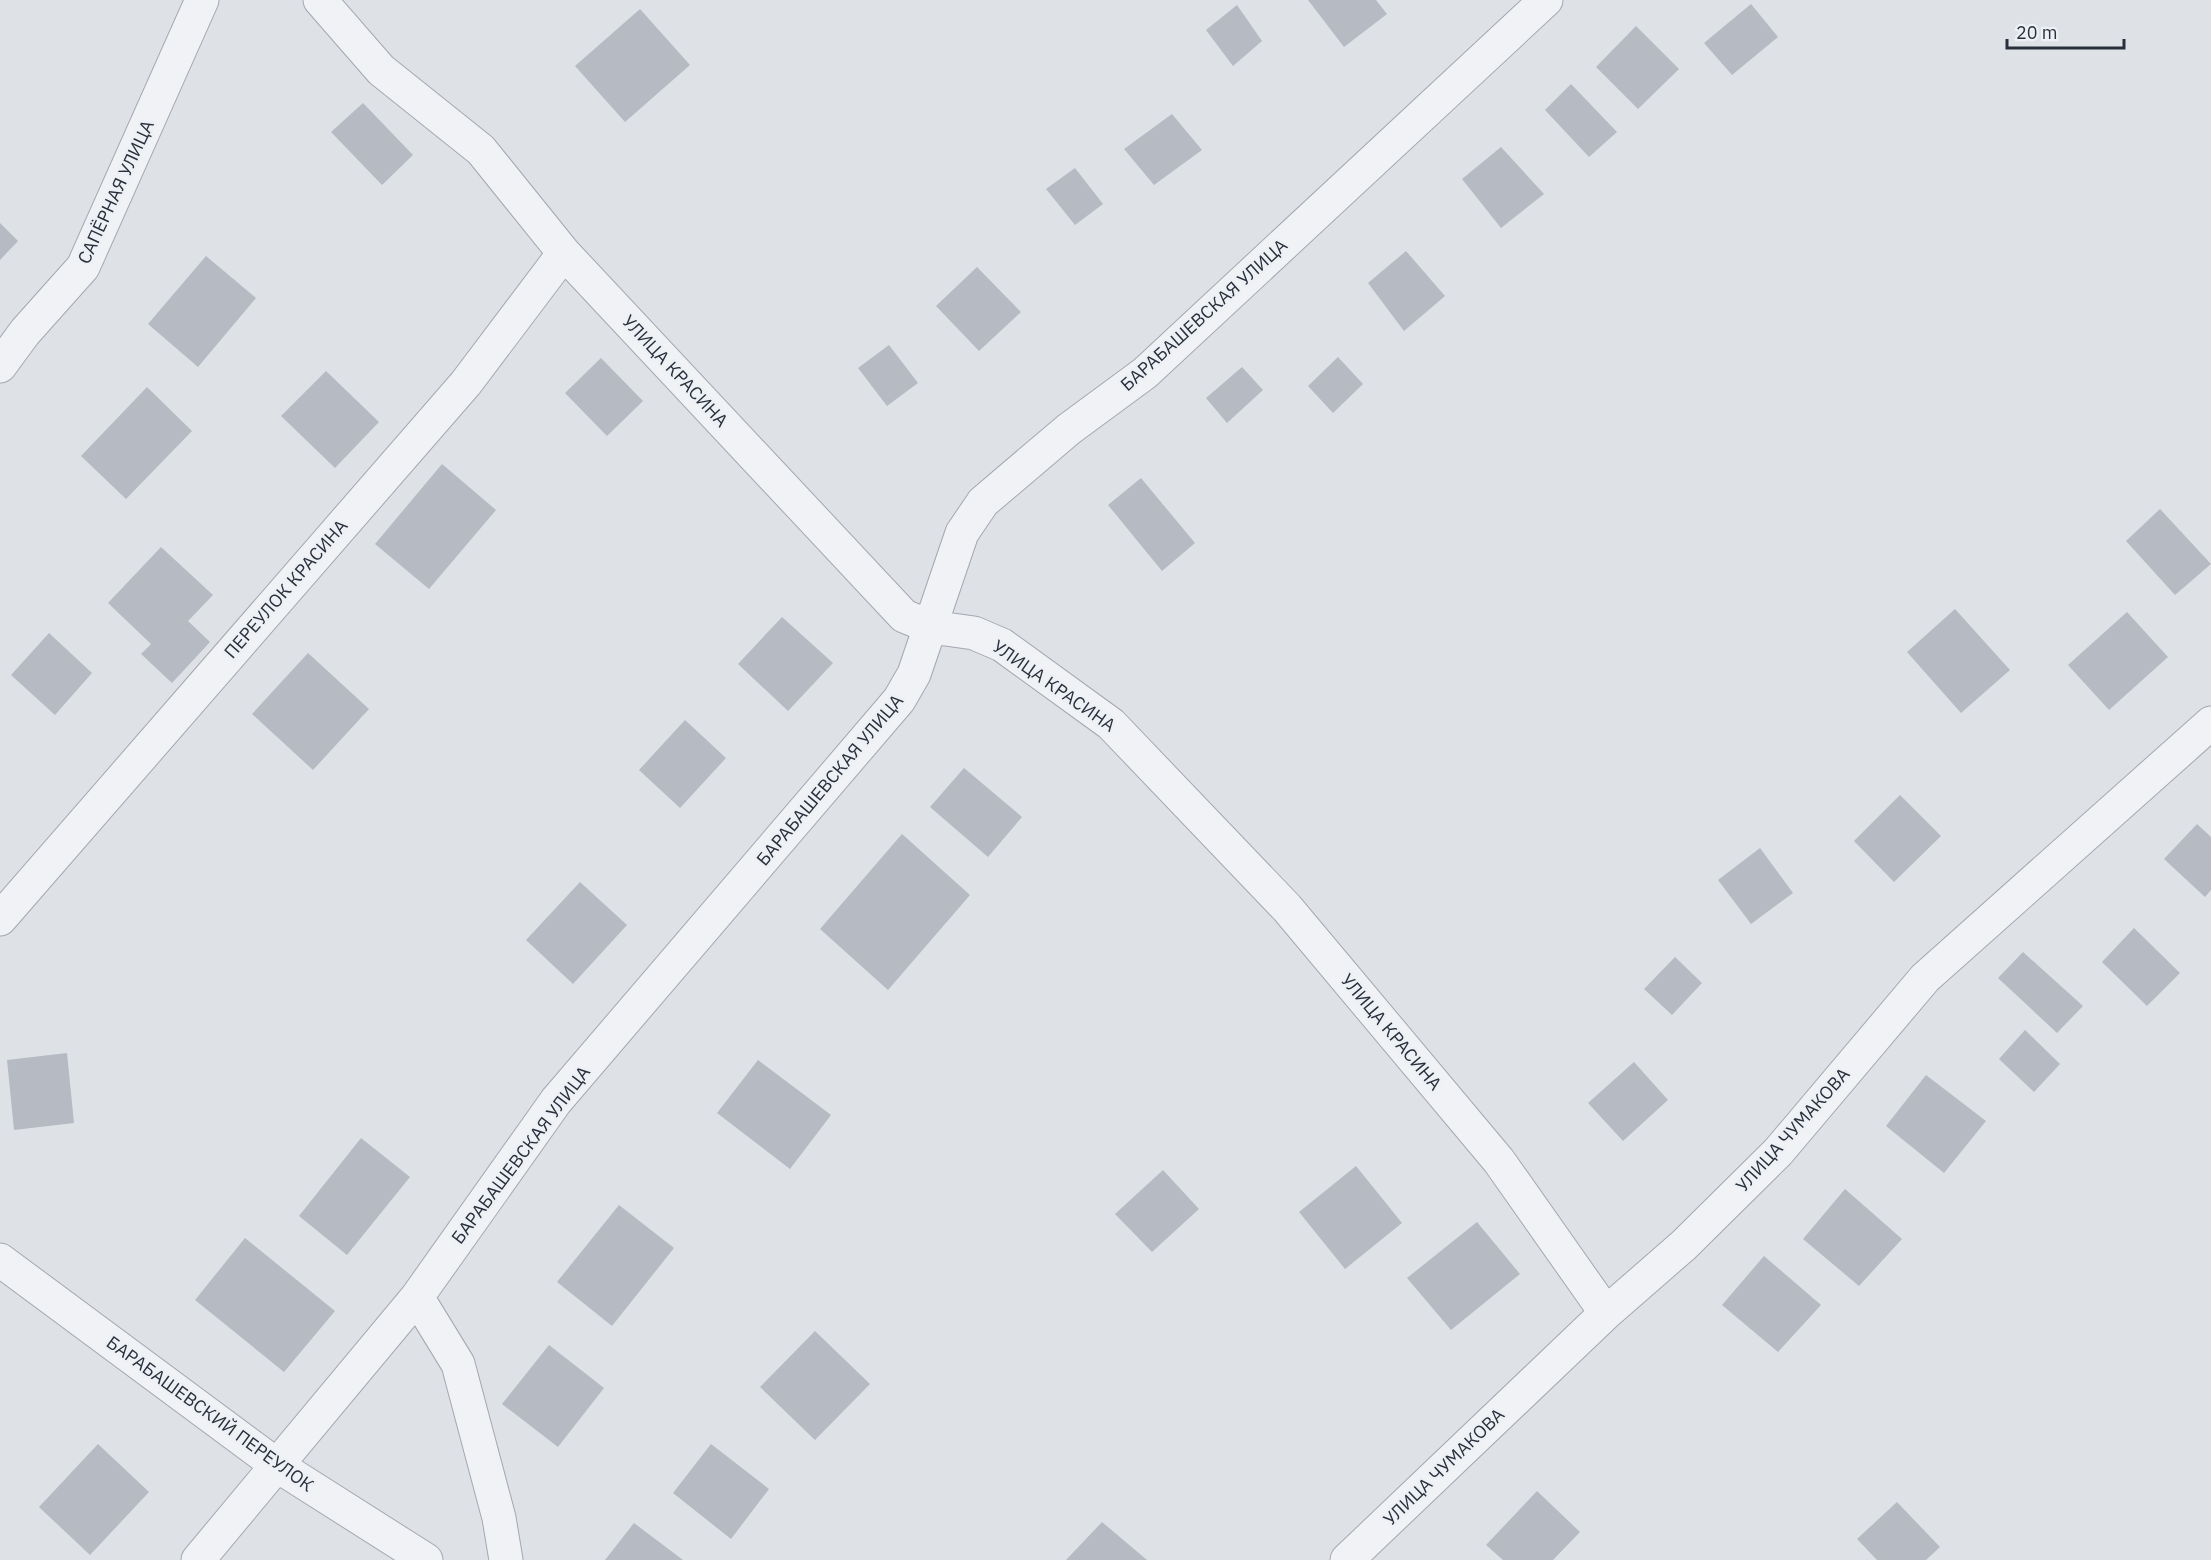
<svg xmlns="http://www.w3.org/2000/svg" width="2211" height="1560" viewBox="0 0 2211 1560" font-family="'IBM Plex Sans',sans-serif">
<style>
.building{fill:#b6bac2}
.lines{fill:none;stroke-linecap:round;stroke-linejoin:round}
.minor-casing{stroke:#a4a8af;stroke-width:35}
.minor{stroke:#f0f2f5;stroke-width:33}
.labels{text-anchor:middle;stroke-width:5;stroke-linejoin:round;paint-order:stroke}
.street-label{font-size:18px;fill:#292f3b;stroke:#edf0f4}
</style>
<rect width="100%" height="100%" fill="#dee1e6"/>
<path class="building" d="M1308,0h68l11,14 -43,33z
M1751,4l27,33 -46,38 -28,-32z
M1237,5l25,36 -29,25 -27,-36z
M640,9l50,56 -65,57 -50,-56z
M1636,26l43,43 -41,40 -42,-42z
M1571,84l46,48 -28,25 -44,-47z
M363,103l50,52 -31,30 -51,-53z
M1172,114l30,36 -48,35 -30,-36z
M1501,147l43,47 -43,34 -39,-49z
M1075,168l28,36 -28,21 -29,-36z
M0,223l18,18 -18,19z
M1406,251l39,45 -41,35 -36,-48z
M206,256l50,42 -58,69 -50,-43z
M977,267l44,45 -42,39 -43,-45z
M889,345l29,38 -31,23 -29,-38z
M1338,357l25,27 -30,29 -25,-27z
M601,358l42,43 -36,35 -42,-43z
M1242,367l21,23 -36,33 -21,-25z
M326,371l53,51 -44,46 -54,-52z
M147,387l45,44 -66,68 -45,-43z
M442,464l54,46 -67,79 -54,-45z
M1141,478l54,65 -33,28 -54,-66z
M2160,509l51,55 -36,31 -49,-54z
M161,547l52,48 -25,26 22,21 -38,41 -31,-29 10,-10 -43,-41z
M1955,609l55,61 -49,43 -54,-61z
M2127,612l41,45 -59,53 -41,-45z
M782,617l51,46 -45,48 -50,-47z
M49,633l43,40 -37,42 -44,-40z
M308,653l61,56 -56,61 -61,-56z
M685,720l41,38 -46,50 -41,-38z
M964,768l58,49 -34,40 -58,-50z
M1900,795l41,41 -47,46 -40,-41z
M2197,824l14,13v53l-6,7 -41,-38z
M902,834l68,61 -82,95 -68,-61z
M1760,848l33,45 -42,31 -33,-44z
M580,882l47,43 -54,59 -47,-44z
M2134,928l46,45 -33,33 -45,-44z
M2023,952l60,54 -26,27 -59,-55z
M1675,957l27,26 -30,32 -28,-26z
M2025,1030l35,34 -26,28 -35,-33z
M67,1053l7,70 -60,7 -7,-70z
M758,1060l73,55 -41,54 -73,-56z
M1634,1062l34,38 -45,41 -35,-38z
M1926,1075l60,46 -42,52 -58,-47z
M361,1138l49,39 -63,78 -48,-39z
M1356,1166l46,57 -57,46 -46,-57z
M1163,1170l36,39 -47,43 -37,-38z
M1845,1189l57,50 -43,47 -56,-47z
M619,1205l55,43 -62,78 -55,-44z
M1477,1222l43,52 -69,56 -44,-52z
M245,1238l90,73 -51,61 -89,-72z
M1764,1256l57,49 -43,47 -56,-47z
M815,1331l55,53 -55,56 -55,-53z
M549,1345l55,43 -46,59 -56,-43z
M98,1444l51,48 -59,63 -51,-48z
M711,1444l58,45 -38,50 -58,-46z
M1537,1491l43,41 -27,28h-50l-17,-15z
M1897,1502l43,45 -14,13h-49l-20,-21z
M1102,1522l45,38h-81z
M634,1523l49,37h-78z"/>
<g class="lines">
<defs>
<path id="minor" d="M320,0l61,70 100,80 83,103 340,363 27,11 43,6 28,12 109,79 176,184 212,253 107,152
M0,366l25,-34 58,-65 119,-267
M0,919l466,-536 98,-130
M0,1260l278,206 148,94
M417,1297l41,67 41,154 7,42
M198,1560l219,-263 139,-196 343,-401 15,-26 48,-141 21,-31 86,-73 76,-56 401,-373
M1347,1560l259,-247 78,-68 94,-93 147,-174 286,-255"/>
</defs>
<use href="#minor" class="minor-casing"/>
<use href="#minor" class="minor"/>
</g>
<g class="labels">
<g class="street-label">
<text transform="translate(116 192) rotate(-65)" y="6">САПЁРНАЯ УЛИЦА</text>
<text transform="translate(1204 315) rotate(-42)" y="6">БАРАБАШЕВСКАЯ УЛИЦА</text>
<text transform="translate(675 371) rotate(47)" y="6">УЛИЦА КРАСИНА</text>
<text transform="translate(286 589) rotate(-49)" y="6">ПЕРЕУЛОК КРАСИНА</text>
<text transform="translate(1054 686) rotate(35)" y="6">УЛИЦА КРАСИНА</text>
<text transform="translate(830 780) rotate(-50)" y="6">БАРАБАШЕВСКАЯ УЛИЦА</text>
<text transform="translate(1391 1032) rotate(50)" y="6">УЛИЦА КРАСИНА</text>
<text transform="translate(1793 1130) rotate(-48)" y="6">УЛИЦА ЧУМАКОВА</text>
<text transform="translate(521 1155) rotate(-53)" y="6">БАРАБАШЕВСКАЯ УЛИЦА</text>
<text transform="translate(210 1414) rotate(36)" y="6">БАРАБАШЕВСКИЙ ПЕРЕУЛОК</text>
<text transform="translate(1444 1467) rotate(-44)" y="6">УЛИЦА ЧУМАКОВА</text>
</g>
</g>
<path d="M2007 39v9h117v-9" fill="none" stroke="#292f3b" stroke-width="3"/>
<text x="2016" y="39" font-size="18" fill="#292f3b" stroke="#edf0f4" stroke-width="4.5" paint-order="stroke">20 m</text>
</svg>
